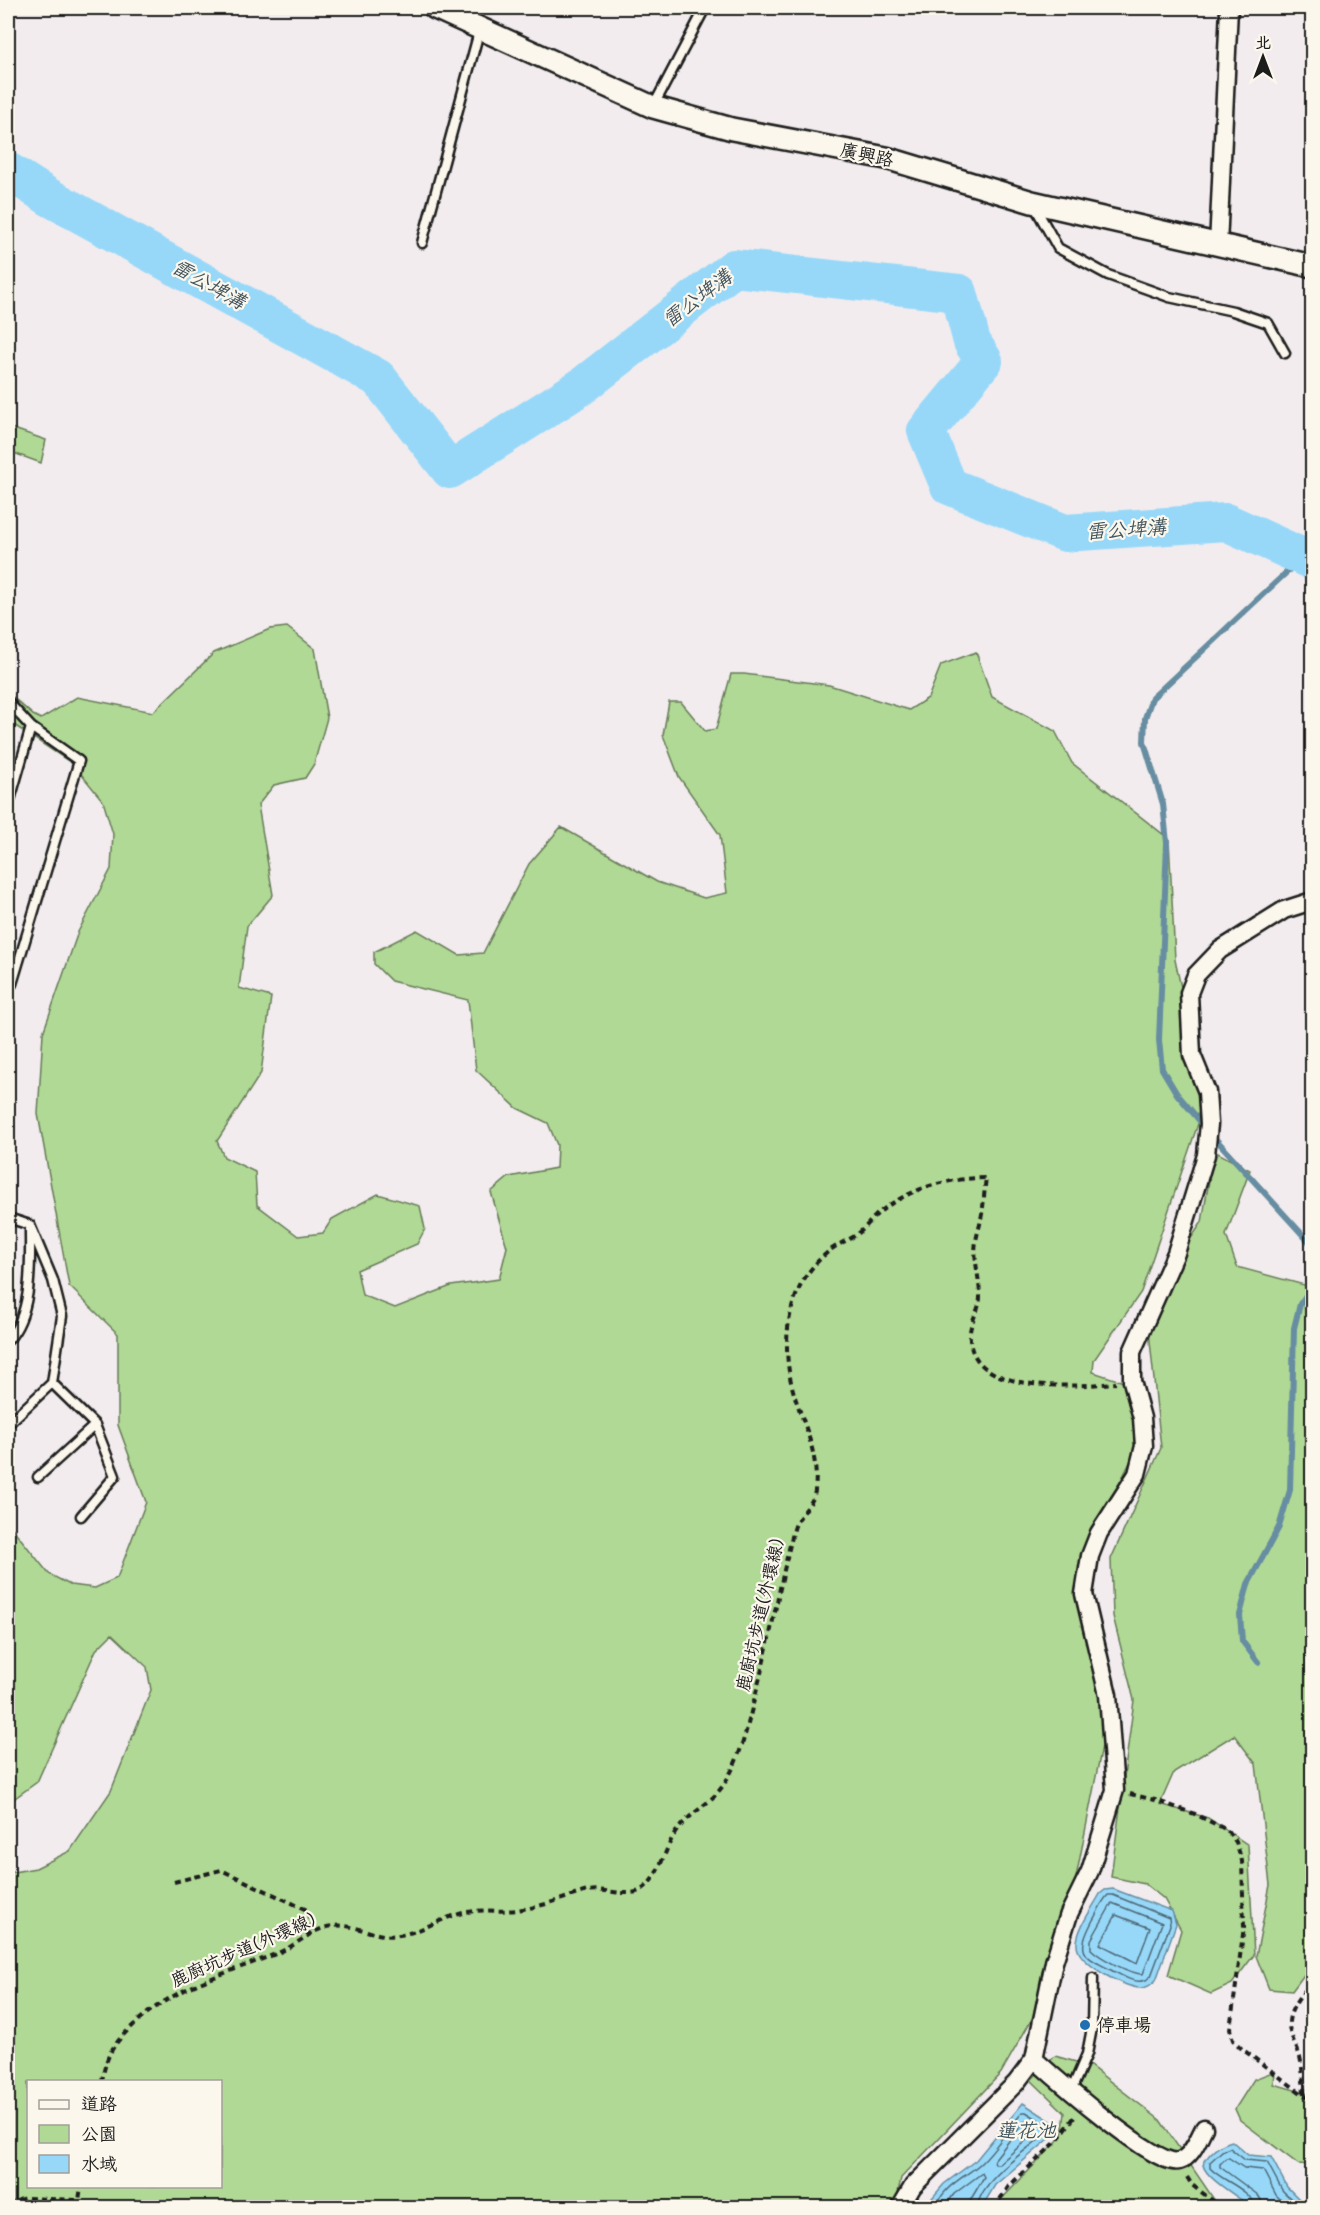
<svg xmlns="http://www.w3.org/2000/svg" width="1320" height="2215" viewBox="0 0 1320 2215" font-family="'Patrick Hand','LXGW WenKai TC',sans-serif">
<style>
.green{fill:#b0d995;stroke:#667a58;stroke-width:1.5;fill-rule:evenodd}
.water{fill:#97d8f9;stroke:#668da1;stroke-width:1.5}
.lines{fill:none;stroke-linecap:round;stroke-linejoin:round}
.shore{stroke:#4d6774;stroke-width:1.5}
.stream{stroke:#668da1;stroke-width:6}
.river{stroke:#97d8f9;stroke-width:38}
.service-casing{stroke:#1c1c1c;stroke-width:13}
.minor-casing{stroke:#1c1c1c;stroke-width:21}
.tertiary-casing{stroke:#1c1c1c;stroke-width:26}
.path{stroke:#1c1c1c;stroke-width:4;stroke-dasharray:6 4.5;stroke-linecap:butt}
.service{stroke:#fbf7ec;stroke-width:8}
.minor{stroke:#fbf7ec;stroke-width:16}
.tertiary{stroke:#fbf7ec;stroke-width:21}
.poi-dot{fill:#1f6fb2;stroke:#fbf7ec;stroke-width:2}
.labels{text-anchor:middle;stroke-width:4.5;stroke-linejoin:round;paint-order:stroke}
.street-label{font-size:18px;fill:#1c1c1c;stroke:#fbf7ec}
.poi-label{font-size:18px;fill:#1c1c1c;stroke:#fbf7ec;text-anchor:start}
.water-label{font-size:20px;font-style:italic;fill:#41545e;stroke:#fbf7ec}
</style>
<rect width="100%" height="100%" fill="#f2ecee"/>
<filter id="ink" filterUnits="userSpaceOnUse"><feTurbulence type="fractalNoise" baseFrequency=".0167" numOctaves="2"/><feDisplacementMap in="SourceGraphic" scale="12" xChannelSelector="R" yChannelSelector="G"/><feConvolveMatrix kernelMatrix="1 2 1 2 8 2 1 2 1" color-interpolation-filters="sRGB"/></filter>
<g filter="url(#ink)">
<path class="green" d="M8,427l38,13 -5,23 -33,-12z
M287,627l28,22 12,69 -13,46 -9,14 -31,7 -16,20 15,90 -26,31 -8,62 32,9 -10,76 -44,68 7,16 31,15 2,33 41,31 25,-3 9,-14 46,-25 42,12 5,23 -8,15 -60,26 5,25 33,13 56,-22 48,-7 8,-32 -16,-55 18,-15 47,-9 1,-23 -9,-22 -31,-15 -41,-38 -8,-70 -77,-19 -17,-17v-12l43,-22 42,25 24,-2 46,-89 32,-37 96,55 47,16 23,-5 -7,-58 -41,-58 -16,-42 6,-33h12l24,29 11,-2 15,-55h13l85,11 80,25 19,-12 13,-33 35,-13 16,45 63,34 17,32 97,76 6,121 25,114 1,41 -60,177 -47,68 -1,12 43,14 8,49 -54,106 15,190 -37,187 -31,92 -36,63 -100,105 -6,29h-887v-334l28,-5 34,-17 41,-60 40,-101 -4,-23 -35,-33 -16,16 -59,132 -29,21v-280l41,51 21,11 25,3 22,-10 29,-76 -28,-77v-91l-49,-48 -31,-172 5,-81 35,-101 33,-63 2,-35 -10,-33 -30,-37 -65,-43v-28l25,22 8,4 36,-22 76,15 61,-59 56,-24zM28,2082h192v104h-192z
M1214,1151l36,19 -24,65 11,32 75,20v677l-20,27 -23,-2 -13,-33 14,-71 -14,-121 -22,-29 -60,37 -14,32 48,14 40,27 6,110 -22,29 -21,10 -43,-19 13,-45 -17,-31 -19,-15 -34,-7 23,-177 -21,-84 -2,-57 50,-111 -12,-117 18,-57 35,-52z
M1055,2056l35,10 70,54 55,81 8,6 -230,1 69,-72 3,-23 -34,-33z
M1275,2071l-1,13 38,11v70l-14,-1 -58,-44 -5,-11 19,-30z"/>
<path class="water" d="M1113,1889l59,22 4,13 -20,56c-5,5 -9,8 -16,8 -16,0 -63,-25 -63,-43 -1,-15 16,-38 23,-51l5,-4z
M1023,2103l34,22 -8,14 -54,46 -13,22h-52l2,-9 12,-14 32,-24z
M1232,2141l16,14 23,2 16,30 12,12 -2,8h-46c-12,-10 -45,-28 -48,-42 5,-12 17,-21 29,-24z"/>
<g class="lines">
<path class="shore" d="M1108,1895h5l56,23 1,7 -19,51 -5,4c-11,4 -21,-3 -31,-8 -32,-16 -40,-18 -22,-52 5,-8 8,-18 15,-25z
M1112,1903l50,20 -19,51c-13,0 -43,-16 -52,-25v-9z
M1116,1915l34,13 -13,35 -37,-19z
M1024,2122l3,-1 9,6 1,4 -38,33h-4l-1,-4z
M936,2208c6,-22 30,-31 45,-45 16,-15 27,-35 42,-51h3l21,13 1,4 -4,6c-20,17 -64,46 -67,73
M944,2208l10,-14 28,-21 2,4 -13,22 -1,9
M1255,2208c-3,-19 -34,-27 -45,-40v-6l12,-11 8,-3 15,12 22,2 15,28 10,10v8
M1262,2208l-1,-8 -3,-5 -38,-28v-3l6,-6h3l15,10 19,2 13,25 8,8 1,5"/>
<path class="stream" d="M1205,1127l-28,-33 -15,-25 -3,-29 8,-197 -4,-39 -19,-62 1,-24 7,-20 151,-141
M1212,1135l100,110
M1258,1662l-16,-21 -2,-26 8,-31 31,-57 11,-37 4,-162 6,-24 12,-17"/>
<path class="river" d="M8,171l41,26 329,181 72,92 131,-83 153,-119 225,25 13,49 12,19 -58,70 23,55 116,47 161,-11 86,39"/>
<defs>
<path id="service" d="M653,107l52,-99
M1034,205l24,43 50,27 61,22 64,14 35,12 17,30
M422,243l58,-215
M8,702l23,25 48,34 -67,223 -4,4
M8,807l23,-80
M8,1218l22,7 23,55 9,36 -10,67 43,42 20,51 -34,40
M8,1340c25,-27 22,-76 22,-111
M8,1424l44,-41
M38,1477l57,-52
M1071,2091l16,-37 5,-26 1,-50"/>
<path id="minor" d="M1218,246l11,-238
M1034,2059c20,18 124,110 145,102 13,-4 19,-22 25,-33
M900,2208l13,-22 103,-103 18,-24 20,-97 15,-48 21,-43 25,-81 -7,-95 -24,-101 6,-38 9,-23 38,-59 7,-28 -2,-28 -10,-37v-29l44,-99 30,-98 3,-31 -2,-32 -15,-37 -3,-62 7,-18 24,-25 64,-40 28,-9"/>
<path id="tertiary" d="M435,8l218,99 79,22 154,29 146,44 280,64"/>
</defs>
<use href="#service" class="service-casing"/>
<use href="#minor" class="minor-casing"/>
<use href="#tertiary" class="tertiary-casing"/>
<path class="path" d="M1130,1794l25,6 40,14 32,16 9,12 6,19 2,66 -14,102 3,11 9,9 70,52
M174,1882l47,-12 86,40 7,22
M102,2082c4,-31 15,-42 37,-62 45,-38 89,-46 141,-68 17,-7 33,-24 53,-26 23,-3 44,13 66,9 22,-3 42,-17 64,-22 19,-5 40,0 60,-4 22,-3 43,-12 65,-18 16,-3 38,6 51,0 19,-9 25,-40 35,-56 12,-20 34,-29 48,-48 17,-24 24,-55 31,-83 16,-58 26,-118 41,-175 4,-15 20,-24 21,-39 4,-31 -8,-59 -18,-87 -18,-51 -14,-115 31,-151 9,-8 22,-12 32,-20 7,-6 13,-15 21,-21 30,-23 67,-33 105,-33 -2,13 -2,28 -5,41 -1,7 -4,15 -5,22 -3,19 4,37 4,56 0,12 -9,23 -10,35 -5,65 106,54 146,51
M1304,2094c-1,-12 -1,-25 -4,-37 -3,-11 -12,-23 -11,-35 1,-15 14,-29 23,-40
M1187,2177l5,8 30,23
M8,2204l17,-6 53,2
M78,2208l3,-22
M994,2208l15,-22 46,-43 21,-28"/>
<use href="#service" class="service"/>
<use href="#minor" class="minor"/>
<use href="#tertiary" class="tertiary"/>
</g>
</g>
<circle class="poi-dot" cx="1085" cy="2025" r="6"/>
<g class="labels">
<g class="street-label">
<text transform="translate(867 155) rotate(12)" y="6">廣興路</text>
<text transform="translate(760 1615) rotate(-77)" y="6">鹿廚坑步道(外環線)</text>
<text transform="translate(243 1950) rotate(-24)" y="6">鹿廚坑步道(外環線)</text>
</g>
<g class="poi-label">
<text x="1097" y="2031">停車場</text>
</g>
<g class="water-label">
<text transform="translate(209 284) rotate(29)" y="7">雷公埤溝</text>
<text transform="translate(697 298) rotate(-37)" y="7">雷公埤溝</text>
<text transform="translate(1126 529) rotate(-4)" y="7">雷公埤溝</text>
<text x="1026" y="2137">蓮花池</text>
</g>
</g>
<rect width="1320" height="2215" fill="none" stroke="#fbf7ec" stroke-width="30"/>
<rect x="15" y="15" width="1290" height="2185" fill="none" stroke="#1c1c1c" stroke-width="2" filter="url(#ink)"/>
<rect x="27" y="2080" width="195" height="108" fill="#fbf7ec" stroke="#a29f99" stroke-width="1.5"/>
<rect x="39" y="2100" width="30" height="9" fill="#fbf7ec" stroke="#a29f99" stroke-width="1.5"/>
<text x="81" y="2110" font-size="18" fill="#1c1c1c">道路</text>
<rect x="39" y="2125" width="30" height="18" fill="#b0d995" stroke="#a29f99" stroke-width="1.5"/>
<text x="81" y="2140" font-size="18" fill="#1c1c1c">公園</text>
<rect x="39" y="2155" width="30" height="18" fill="#97d8f9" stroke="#a29f99" stroke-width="1.5"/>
<text x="81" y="2170" font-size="18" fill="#1c1c1c">水域</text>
<g transform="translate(1263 57)" stroke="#fbf7ec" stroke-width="4.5" paint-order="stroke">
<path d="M0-4.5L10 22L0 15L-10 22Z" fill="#1c1c1c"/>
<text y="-9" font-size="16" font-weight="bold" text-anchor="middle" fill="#1c1c1c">北</text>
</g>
</svg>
